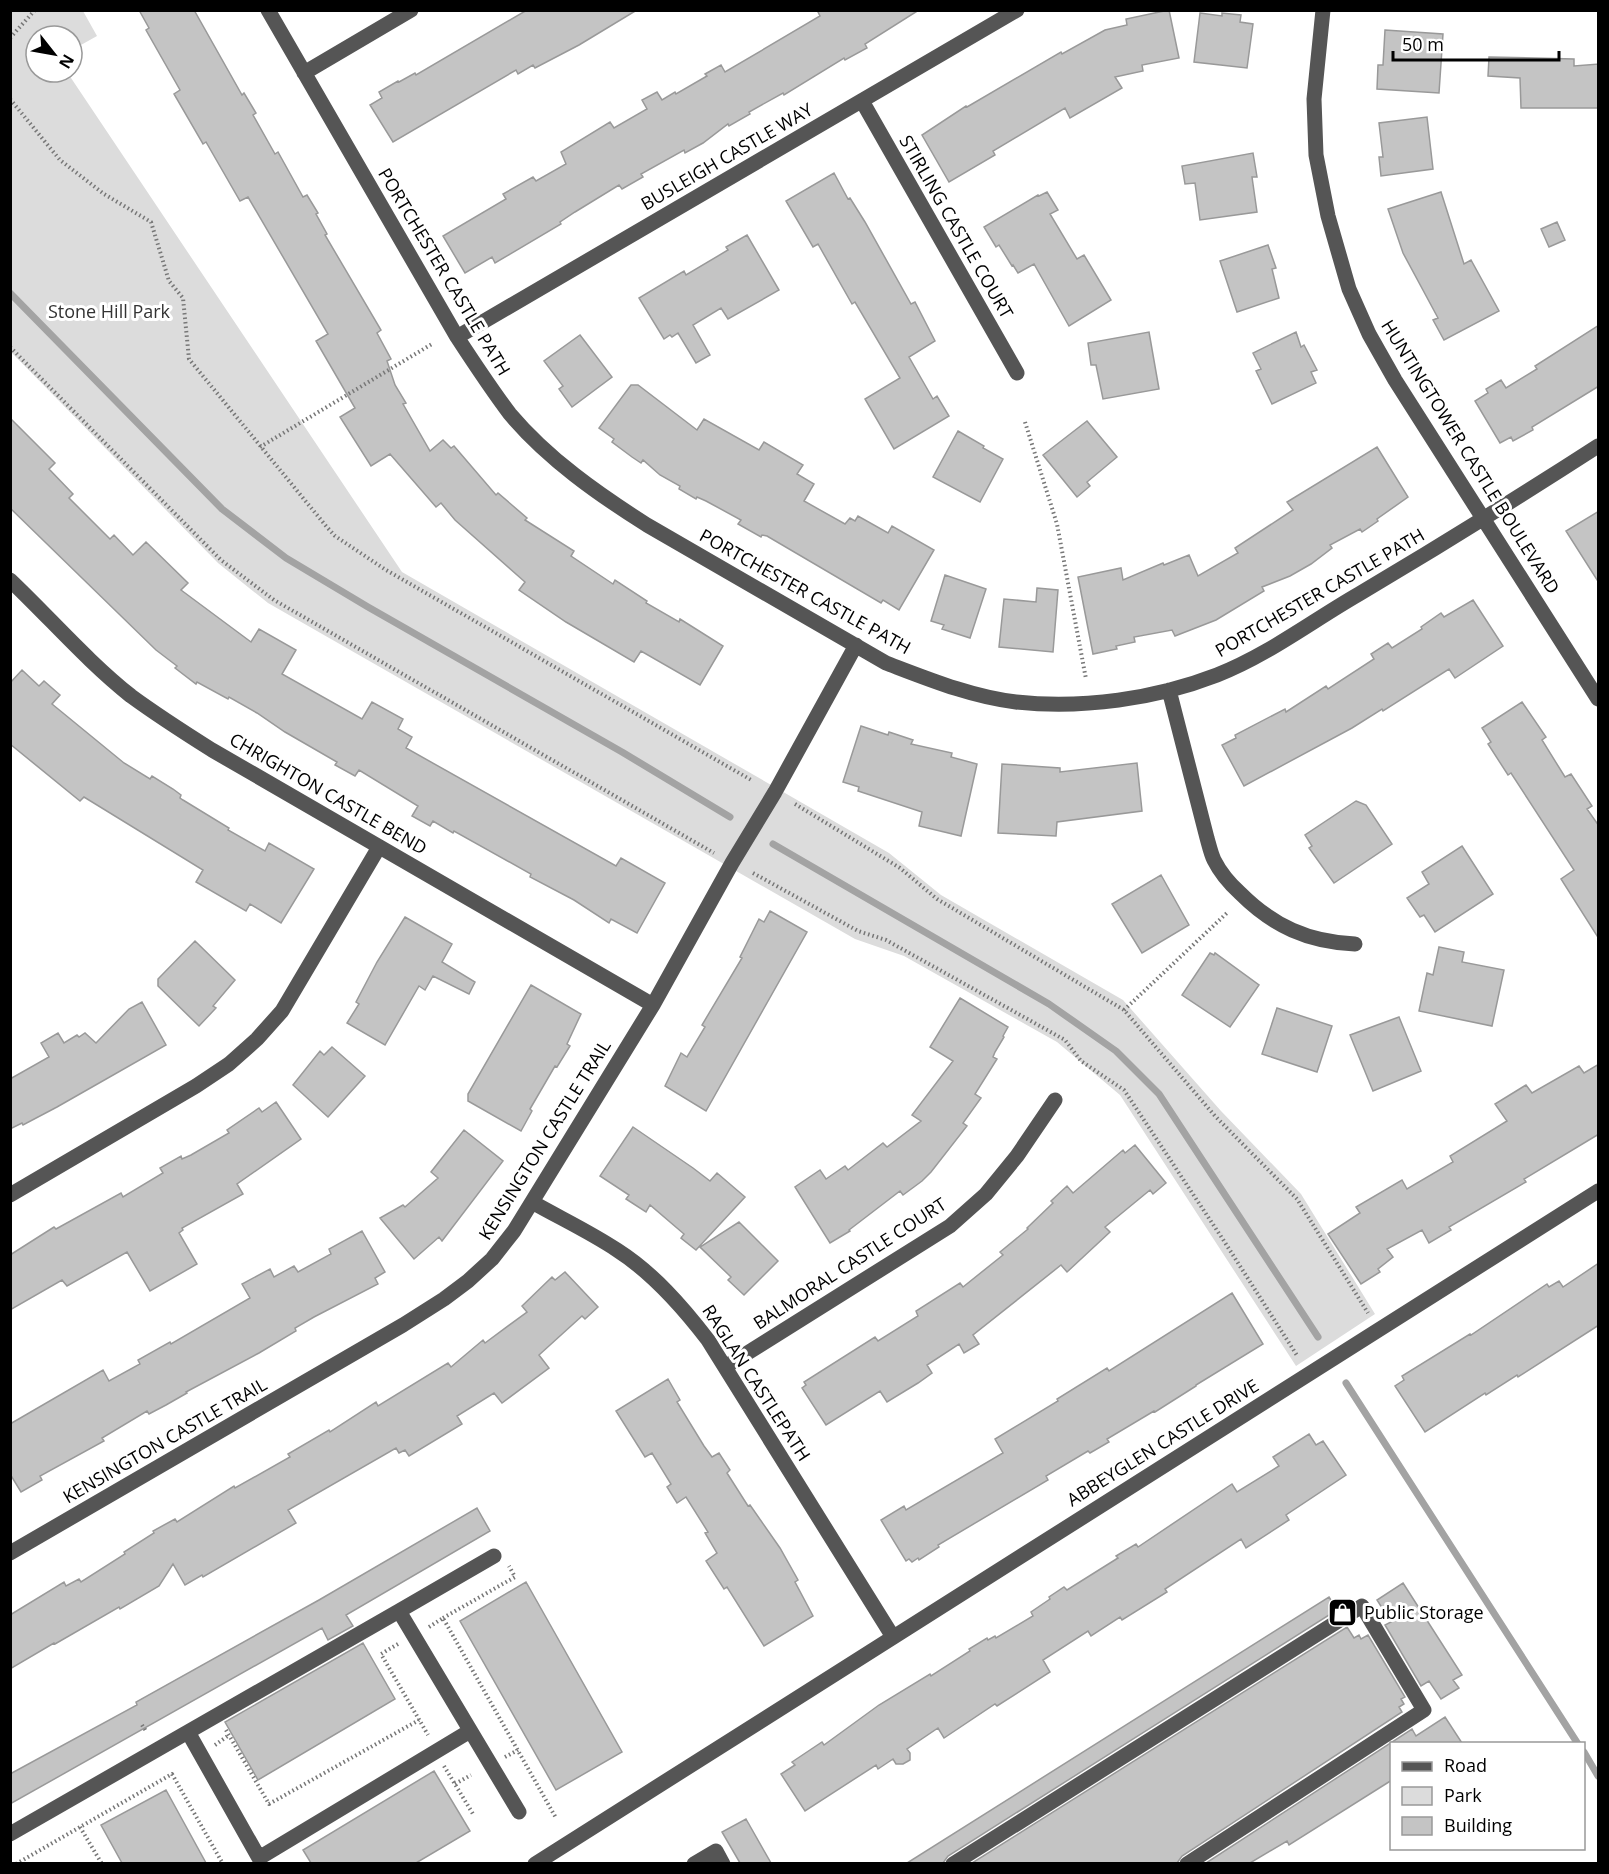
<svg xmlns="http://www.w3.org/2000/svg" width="1609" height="1874" viewBox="0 0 1609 1874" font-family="'Open Sans',sans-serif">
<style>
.green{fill:#dcdcdc}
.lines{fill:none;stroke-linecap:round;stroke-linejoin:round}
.stream{stroke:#a3a3a3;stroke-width:7}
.building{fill:#c4c4c4;stroke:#999;stroke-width:1.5}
.path{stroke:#777;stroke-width:4;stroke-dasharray:1.5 3;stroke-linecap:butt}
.minor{stroke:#555;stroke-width:15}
.labels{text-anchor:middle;stroke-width:6;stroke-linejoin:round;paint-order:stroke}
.street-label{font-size:18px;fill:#000;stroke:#fff}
.park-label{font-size:18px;fill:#333;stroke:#fff}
.poi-label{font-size:18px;fill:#000;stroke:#fff;text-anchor:start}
</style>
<rect width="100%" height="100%" fill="#fff"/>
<path class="green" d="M10,11h73l14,25 -25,14v-14h-36v36h31l335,500 487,281 52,42 182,105 98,111 80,83 74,120 -79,52 -176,-271 -63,-53 -153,-86 -49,-17 -587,-336 -50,-40 -207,-211z"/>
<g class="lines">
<path class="stream" d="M10,293l212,216 64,49 82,49 254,145 108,65
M773,844l276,160 67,47 43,43 159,243
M1346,1383l232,361
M1584,1752l14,24"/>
</g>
<path class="building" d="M139,10h55l48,85 2,-2 12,20 -3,2 22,39 3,-2 25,45 4,-2 11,18 -2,1 11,20 -2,1 56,95 -4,3 14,26 -4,2 8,24 11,18 -3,1 27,47 13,-11 8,8 3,-2 42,49 2,-2 29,25 -2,2 49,31 -3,5 42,28 2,-4 32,21 -1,2 33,19 1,-3 43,27 -23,39 -59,-34 -7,11 -68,-40 -47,-32 6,-8 -70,-62 -14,-17 -5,4 -46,-53 -19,12 -31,-49 15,-9 -39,-67 12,-7 -80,-137 -8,4 -34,-59 -3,2 -29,-50 6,-4 -34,-60 3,-2z
M527,10h110l-58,35 -44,23 -2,-3 -15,9 -2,-4 -123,72 -23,-37 12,-7 -3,-6 19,-11 1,1 16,-9 1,2z
M817,10h102l-54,34 2,4 -22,12 -1,-2 -60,37 -1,-2 -34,19 1,2 -21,12 -1,-2 -25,19 -18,10 -1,-3 -43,24 2,3 -21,12 -3,-4 -44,27 -15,10 1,2 -66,39 -3,-6 -27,16 -22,-37 63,-37 -3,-5 30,-17 3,4 30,-17 -5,-12 49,-30 4,6 33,-19 -5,-9 15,-8 5,8 13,-8 1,2 31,-18 -2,-2 16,-9 4,7 95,-56z
M1169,10l10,48 -37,7 1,6 -28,6 7,11 -52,30 -5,-10 -72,43 2,4 -46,27 -27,-47 44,-29 1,1 94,-55 1,2 43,-24 22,-5 -1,-6z
M1200,13l22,3v-3l19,2 -1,7 13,2 -6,44 -53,-6z
M1385,30l58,4 -4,59 -62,-4 1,-24h5z
M1489,57l85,2v7l25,-2v44h-78l-1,-30 -32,-2z
M1427,117l6,52 -52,7 -2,-19h4l-4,-34z
M1253,153l4,24h-5l5,35 -57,8 -5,-37 -10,1 -3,-18z
M834,173l14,26 2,-1 15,24 46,82 4,-2 20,39 -26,16 24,42 4,-3 12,20 -55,33 -29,-50 35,-21 -45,-76 -3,2 -34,-60 -5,3 -27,-46z
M1047,192l11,18 -8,4 27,45 7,-4 27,45 -42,26 -35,-62 -16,9 -5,-8 -1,1 -13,-21 -3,2 -12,-20 54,-32 1,1z
M1441,192l23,72 7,-4 28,51 -55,29 -11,-20 5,-2 -35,-65 -15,-44z
M1557,222l8,18 -16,7 -8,-18z
M747,235l32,55 -51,29 -7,-11 -28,17 17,30 -14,8 -18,-30 -6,4 -2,-2 -6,4 -25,-41 45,-27 2,4 42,-25 -2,-3z
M1268,245l8,23 -4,1 7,29 -42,14 -17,-51z
M1599,325v61l-67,41 1,3 -20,11 -2,-4 -11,6 -25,-42 13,-8 -2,-4 15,-9 5,8 31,-19 -2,-3z
M1149,332l10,57 -56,10 -7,-34h-5l-3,-22z
M1296,332l5,15 3,-2 13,25 -6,2 5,11 -44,21 -16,-33 5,-2 -8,-16z
M580,335l32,42 -40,30 -13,-18 4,-3 -19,-25z
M631,385h7l59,45 7,-11 55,31 5,-8 39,23 -6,9 17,10 -10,17 41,23 5,-6 5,3 3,-5 30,17 4,-7 42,24 -35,60 -16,-10 -2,3 -114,-67 -5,-1 -1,2 -23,-13 3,-4 -35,-19 -9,-4 -1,2 -17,-10 1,-3 -20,-11 -17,-15 -2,3 -9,-6 -20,-15 2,-3 -15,-11z
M10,418l45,45 -6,6 24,25 -4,4 41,41 4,-4 19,20 13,-13 42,41 -7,7 70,52 8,-13 37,21 -14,24 80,45 10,-17 31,17 -5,10 14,8 -6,11 210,118 5,-8 44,25 -28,50 -26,-14 -2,4 -35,-23 -44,-23 1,-3 -77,-43 -1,2 -20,-12 -3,5 -18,-10 6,-10 -59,-36 -4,6 -20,-11 2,-3 -52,-30 -28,-19 -28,-16 -1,2 -31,-17 -1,2 -21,-16 2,-2 -21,-16 -146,-142z
M1087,421l30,36 -30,25 3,4 -13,11 -34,-42z
M958,431l26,15 -1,2 20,11 -23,43 -47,-25z
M1377,447l31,50 -31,22 1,2 -16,11 -2,-3 -30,16 2,3 -21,16 -21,12 -28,11 2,4 -48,29 -41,16 -3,-6 -38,7 1,5 -19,4 1,3 -24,5 -15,-77 43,-9 2,12 40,-17 1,2 25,-10 9,21 40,-23 -3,-5 58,-38 -6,-8z
M1599,511v72l-33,-52z
M945,575l41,14 -16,49 -28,-9 2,-4 -13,-4z
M1037,588l21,2 -5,62 -54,-5 5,-48 32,3z
M1473,600l30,46 -48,32 -6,-9 -66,42 -1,-2 -30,19 -108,58 -22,-41 14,-7 -1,-3 50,-26 1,3 40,-26 2,3 46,-30 -3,-5 17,-11 4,5 30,-19 -1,-2 20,-14 3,4z
M22,670l17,16 5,-5 16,14 -8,9 72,59 26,16 2,-3 21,13 8,6 -1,3 3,2 46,28 -1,2 37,21 4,-8 45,26 -33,54 -31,-19 -4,7 -50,-29 7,-12 -119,-73 -4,4 -70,-57v-61z
M1522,702l24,35 -4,3 23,37 6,-3 21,32 -5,3 12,17v113l-38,-60 13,-9 -63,-97 -3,2 -20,-31 3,-2 -9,-14z
M861,726l27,9 1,-3 24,8 -2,4 41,9 -1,4 26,7 -16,72 -42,-10 3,-14 -64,-21 1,-4 -16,-5z
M1137,763l5,48 -85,11 -1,14 -58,-3 4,-69 58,4v4z
M1356,801l10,4 26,39 -58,39 -25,-35 3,-2 -7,-11z
M1462,846l31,48 -58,38 -11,-17 -4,2 -13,-19 22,-14 -7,-12z
M1161,875l28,50 -47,28 -30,-49z
M770,911l37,21 -101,179 -41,-25 16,-33 6,4 18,-30 -3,-2 40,-67 -2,-1 19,-38 5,3z
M405,917l47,27 -10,18 33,20 -6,12 -36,-18 -8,14 -6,-4 -34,59 -38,-22 12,-19 -3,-2 21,-40z
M195,941l40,39 -22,26 3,2 -17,18 -41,-40v-7z
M1439,947l25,5 -2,10 42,8 -12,56 -73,-15 8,-38 6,2z
M1210,953l4,2 1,-2 44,32 -29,42 -48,-32z
M531,985l50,29 -14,30 3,2 -13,21 -2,-1 -25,43 2,2 -11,20 -53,-30v-7z
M960,998l48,29 -5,9 1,1 -9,15 -2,5 4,2 -22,35 6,4 -18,25 4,3 -36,46 -9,9 -19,14 -3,-4 -51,39 1,1 -20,12 -35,-56 25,-17 6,9 19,-13 3,4 35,-27 4,4 34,-26 -9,-6 41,-54 -23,-14z
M142,1002l24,43 -109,62 -34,18 -1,-2 -12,6v-50l39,-22 -8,-14 17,-10 6,10 13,-8 2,2 6,-4 11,10 33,-34z
M1277,1008l55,18 -15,46 -55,-18z
M1399,1017l22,54 -48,20 -23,-56z
M332,1047l33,29 -37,41 -35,-32 27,-34 4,4z
M1599,1064v70l-75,45 2,3 -77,45 2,3 -22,13 -7,-13 -35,19 6,8 -15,12 2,3 -19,12 -33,-50 32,-21 -4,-6 46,-27 5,9 46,-27 -3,-6 57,-35 -12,-17 31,-19 6,8 47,-27 5,7z
M276,1102l25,37 -64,45 6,10 -61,34 1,2 -4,3 18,31 -47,27 -23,-39 -60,34 -5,-6 -52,30v-55l44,-28 2,2 65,-36 2,4 40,-24 -3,-5 21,-12 1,3 9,-4 38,-22 -2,-3 32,-22 3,4z
M633,1127l60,41 17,13 7,-8 28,24 -49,53 -15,-12 3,-4 -34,-29 -4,7 -20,-13 3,-4 -29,-19z
M464,1130l39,31 -61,80 -3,-4 -25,22 -34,-41 23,-13 2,2 33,-29 -7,-6z
M1135,1145l31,38 -13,11 -3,-4 -45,37 5,5 -43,40 -6,-7 -88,70 6,9 -15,9 -5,-9 -32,21 5,8 -14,10 -31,19 -7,-11 -54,34 -24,-37 4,-3 -2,-3 71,-45 3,4 40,-25 -2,-5 44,-28 3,4 40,-32 -3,-3 28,-23 -1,-1 26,-25 -2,-2 16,-15 6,7 50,-43 2,3z
M739,1222l39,39 -34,34 -16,-15 3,-3 -31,-30z
M362,1231l23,41 -10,6 3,6 -64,33 -19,11 1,3 -37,22 -73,39 1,1 -21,12 -17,9 -2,-3 -45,27 2,3 -64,35 2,4 -21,12 -11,-18v-50l93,-54 6,11 31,-17 -2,-4 32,-18 1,2 79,-46 -8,-14 28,-15 4,8 20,-11 4,6 33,-18 -2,-5z
M1599,1263v62l-81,52 -1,-2 -31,20 -1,-2 -60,39 -30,-46 9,-6 -2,-4 68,-42 1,1 76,-51 2,3 10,-6 4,6z
M565,1272l33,35 -13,12 -3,-3 -43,39 10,13 -47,35 -8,-10 -37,23 5,8 -53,32 -4,-6 -6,3 -3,-5 -108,62 8,13 -93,54 -1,-2 -17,10 -12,-21 -14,22 -39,23 -1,-2 -64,37 -1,-1 -44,26v-54l54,-33 2,4 13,-7 2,3 44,-28 -1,-2 30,-19 -1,-2 22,-12 2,3 57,-36 1,2 55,-31 -2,-3 41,-24 1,2 46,-30 2,4 70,-43 3,4 32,-27 2,3 42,-31 -5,-6 30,-29 3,3z
M1232,1293l31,51 -67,41v1l-41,26 -1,-1 -47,28 2,3 -19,11 -2,-2 -42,25 2,4 -110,65 1,2 -20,13 -1,-2 -6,4 -3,-3 -3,2 -25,-41 23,-14 2,4 97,-57 -8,-14 63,-38 -1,-2 50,-31 2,3z
M668,1379l12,21 -3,2 27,44 8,11 7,-4 11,17 -3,3 21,33 2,-1 30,43 18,32 -3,2 18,34 -49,30 -37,-59 -3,2 -18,-28 11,-8 -12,-20 3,-1 -22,-35 -9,6 -10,-16 4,-3 -19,-31 -7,4 -29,-46z
M1309,1434l7,11 7,-4 23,34 -60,40 3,5 -43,28 -5,-9 -76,50 2,3 -45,28 -2,-3 -29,19 -3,-5 -45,29 7,12 -53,34 -2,-2 -51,34 -6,-10 -31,21 3,4v7l-7,4h-7l-3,-5 -15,10 -2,-4 -71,46 -24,-37 14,-9 -3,-3 30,-20 2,3 55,-40 51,-31 1,2 39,-25 -1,-2 18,-11 1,2 7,-4 1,2 37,-22 -2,-4 19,-13 -1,-2 15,-10 3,3 51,-32 -2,-2 20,-12 2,3 94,-63 5,8 42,-26 -6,-9z
M477,1508l13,23 -144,84 7,11 -25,14 -6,-12 -312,176v-30l127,-69 -1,-3 183,-102z
M526,1582l96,170 -66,38 -96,-169z
M1403,1583l59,92 -9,5 6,8 -18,11 -12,-18 -8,5 -36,-61 6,-3 -14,-22z
M1329,1597l8,13 -389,246 -5,7h-36z
M1347,1627l7,11 5,-3 2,4 7,-4 37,62 -4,2 3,5 -5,3 3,5 -220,144 -5,7h-205z
M363,1643l32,56 -137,81 -33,-58z
M1445,1717l17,26h-70v37l-103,65 -2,-4 -37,22h-44l206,-134 4,7z
M434,1771l36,60 -54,32h-105l-8,-13z
M166,1790l40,73h-84l-21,-38z
M746,1819l25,44h-31l-18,-31z"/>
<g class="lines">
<path class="path" d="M10,38l25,-28
M10,99l50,61 44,34 47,28 18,59 14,17 6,61 137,167 9,10 51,34 367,211
M10,347l211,213 53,40 440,253
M1025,422l32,102 29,155
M260,447l172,-103
M795,804l105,64 37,31 187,111 91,106 82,83 71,114
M753,873l105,58 28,9 179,100 16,21 43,29 100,151 74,116
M1124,1010l104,-98
M443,1618l72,-41 -6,-11
M429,1627l14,-9 113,200
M398,1644l-17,10 47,81
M142,1725l4,6
M226,1730l43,74 150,-84
M215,1745l14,-10
M505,1757l13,-7
M444,1766l29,48
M455,1784l16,-9
M80,1827l22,37
M16,1864l156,-90 51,90"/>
<path class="minor" d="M268,10l189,327c17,26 34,52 53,77 38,45 88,80 137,111l239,138c42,16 86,34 130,39 67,7 139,-3 201,-27 51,-20 95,-54 142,-81 81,-48 160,-97 239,-148
M1323,10l-9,89 2,56 12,61 21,73 20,45 26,46 203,319
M304,73l107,-63
M862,101l155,272
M457,337l560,-327
M10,580c40,38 78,82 121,116 26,19 54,37 81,54l441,255
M1169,690l38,148c2,7 4,16 7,22 6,12 16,24 26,33 33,33 68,49 115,51
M10,1195l186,-109 33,-22 28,-25 25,-28 97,-164
M532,1202c28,16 58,30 85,48 36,23 65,56 91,90l185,297
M725,1367l225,-141 36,-32 31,-38 38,-56
M10,1553l393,-228 41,-26 24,-18 24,-22 22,-28 139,-226 79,-142 43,-71 81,-147
M399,1611l95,-55
M188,1732l71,126 211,-127
M10,1834l389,-223 120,201
M535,1864l1063,-673
M694,1864l22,-13 7,13
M953,1864l409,-258 62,104 -237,154"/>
</g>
<defs>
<symbol id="shop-square" viewBox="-11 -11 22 22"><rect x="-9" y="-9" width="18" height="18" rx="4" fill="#000" stroke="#fff"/><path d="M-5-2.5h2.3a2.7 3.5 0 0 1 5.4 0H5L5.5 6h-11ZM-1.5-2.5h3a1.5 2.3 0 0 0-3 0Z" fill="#fff"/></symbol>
</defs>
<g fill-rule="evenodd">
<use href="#shop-square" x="1326" y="1596" width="33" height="33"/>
</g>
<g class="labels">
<g class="street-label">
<text transform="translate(727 157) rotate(-30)" y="6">BUSLEIGH CASTLE WAY</text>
<text transform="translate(956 227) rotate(60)" y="6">STIRLING CASTLE COURT</text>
<text transform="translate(444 272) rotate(59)" y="6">PORTCHESTER CASTLE PATH</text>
<text transform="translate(1470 457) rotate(58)" y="6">HUNTINGTOWER CASTLE BOULEVARD</text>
<text transform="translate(805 592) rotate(29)" y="6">PORTCHESTER CASTLE PATH</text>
<text transform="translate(1320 593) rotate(-30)" y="6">PORTCHESTER CASTLE PATH</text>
<text transform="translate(328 794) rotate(30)" y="6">CHRIGHTON CASTLE BEND</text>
<text transform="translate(545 1140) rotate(-58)" y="6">KENSINGTON CASTLE TRAIL</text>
<text transform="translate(850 1264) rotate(-33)" y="6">BALMORAL CASTLE COURT</text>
<text transform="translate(756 1383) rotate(57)" y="6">RAGLAN CASTLEPATH</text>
<text transform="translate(165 1441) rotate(-30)" y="6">KENSINGTON CASTLE TRAIL</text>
<text transform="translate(1163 1443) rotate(-32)" y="6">ABBEYGLEN CASTLE DRIVE</text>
</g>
<g class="park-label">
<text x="109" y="318">Stone Hill Park</text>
</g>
<g class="poi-label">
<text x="1364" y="1619">Public Storage</text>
</g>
</g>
<rect width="1609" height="1874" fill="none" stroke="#000000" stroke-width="24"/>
<rect x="1390" y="1742" width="195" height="108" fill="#ffffff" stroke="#999999" stroke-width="1.5"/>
<rect x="1402" y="1762" width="30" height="9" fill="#555555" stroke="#999999" stroke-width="1.5"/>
<text x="1444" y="1772" font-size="18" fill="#000000">Road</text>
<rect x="1402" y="1787" width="30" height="18" fill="#dcdcdc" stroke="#999999" stroke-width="1.5"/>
<text x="1444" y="1802" font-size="18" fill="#000000">Park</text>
<rect x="1402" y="1817" width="30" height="18" fill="#c4c4c4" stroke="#999999" stroke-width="1.5"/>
<text x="1444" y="1832" font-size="18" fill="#000000">Building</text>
<g transform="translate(54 54) rotate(121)"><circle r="28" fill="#ffffff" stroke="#999999" stroke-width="1.5"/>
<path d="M0-4.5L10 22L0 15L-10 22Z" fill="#000000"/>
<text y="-9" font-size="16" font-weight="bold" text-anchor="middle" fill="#000000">N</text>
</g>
<path d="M1393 51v9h166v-9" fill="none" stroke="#000000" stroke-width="3"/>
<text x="1402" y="51" font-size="18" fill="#000000" stroke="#ffffff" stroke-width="4.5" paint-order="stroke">50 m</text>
</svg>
